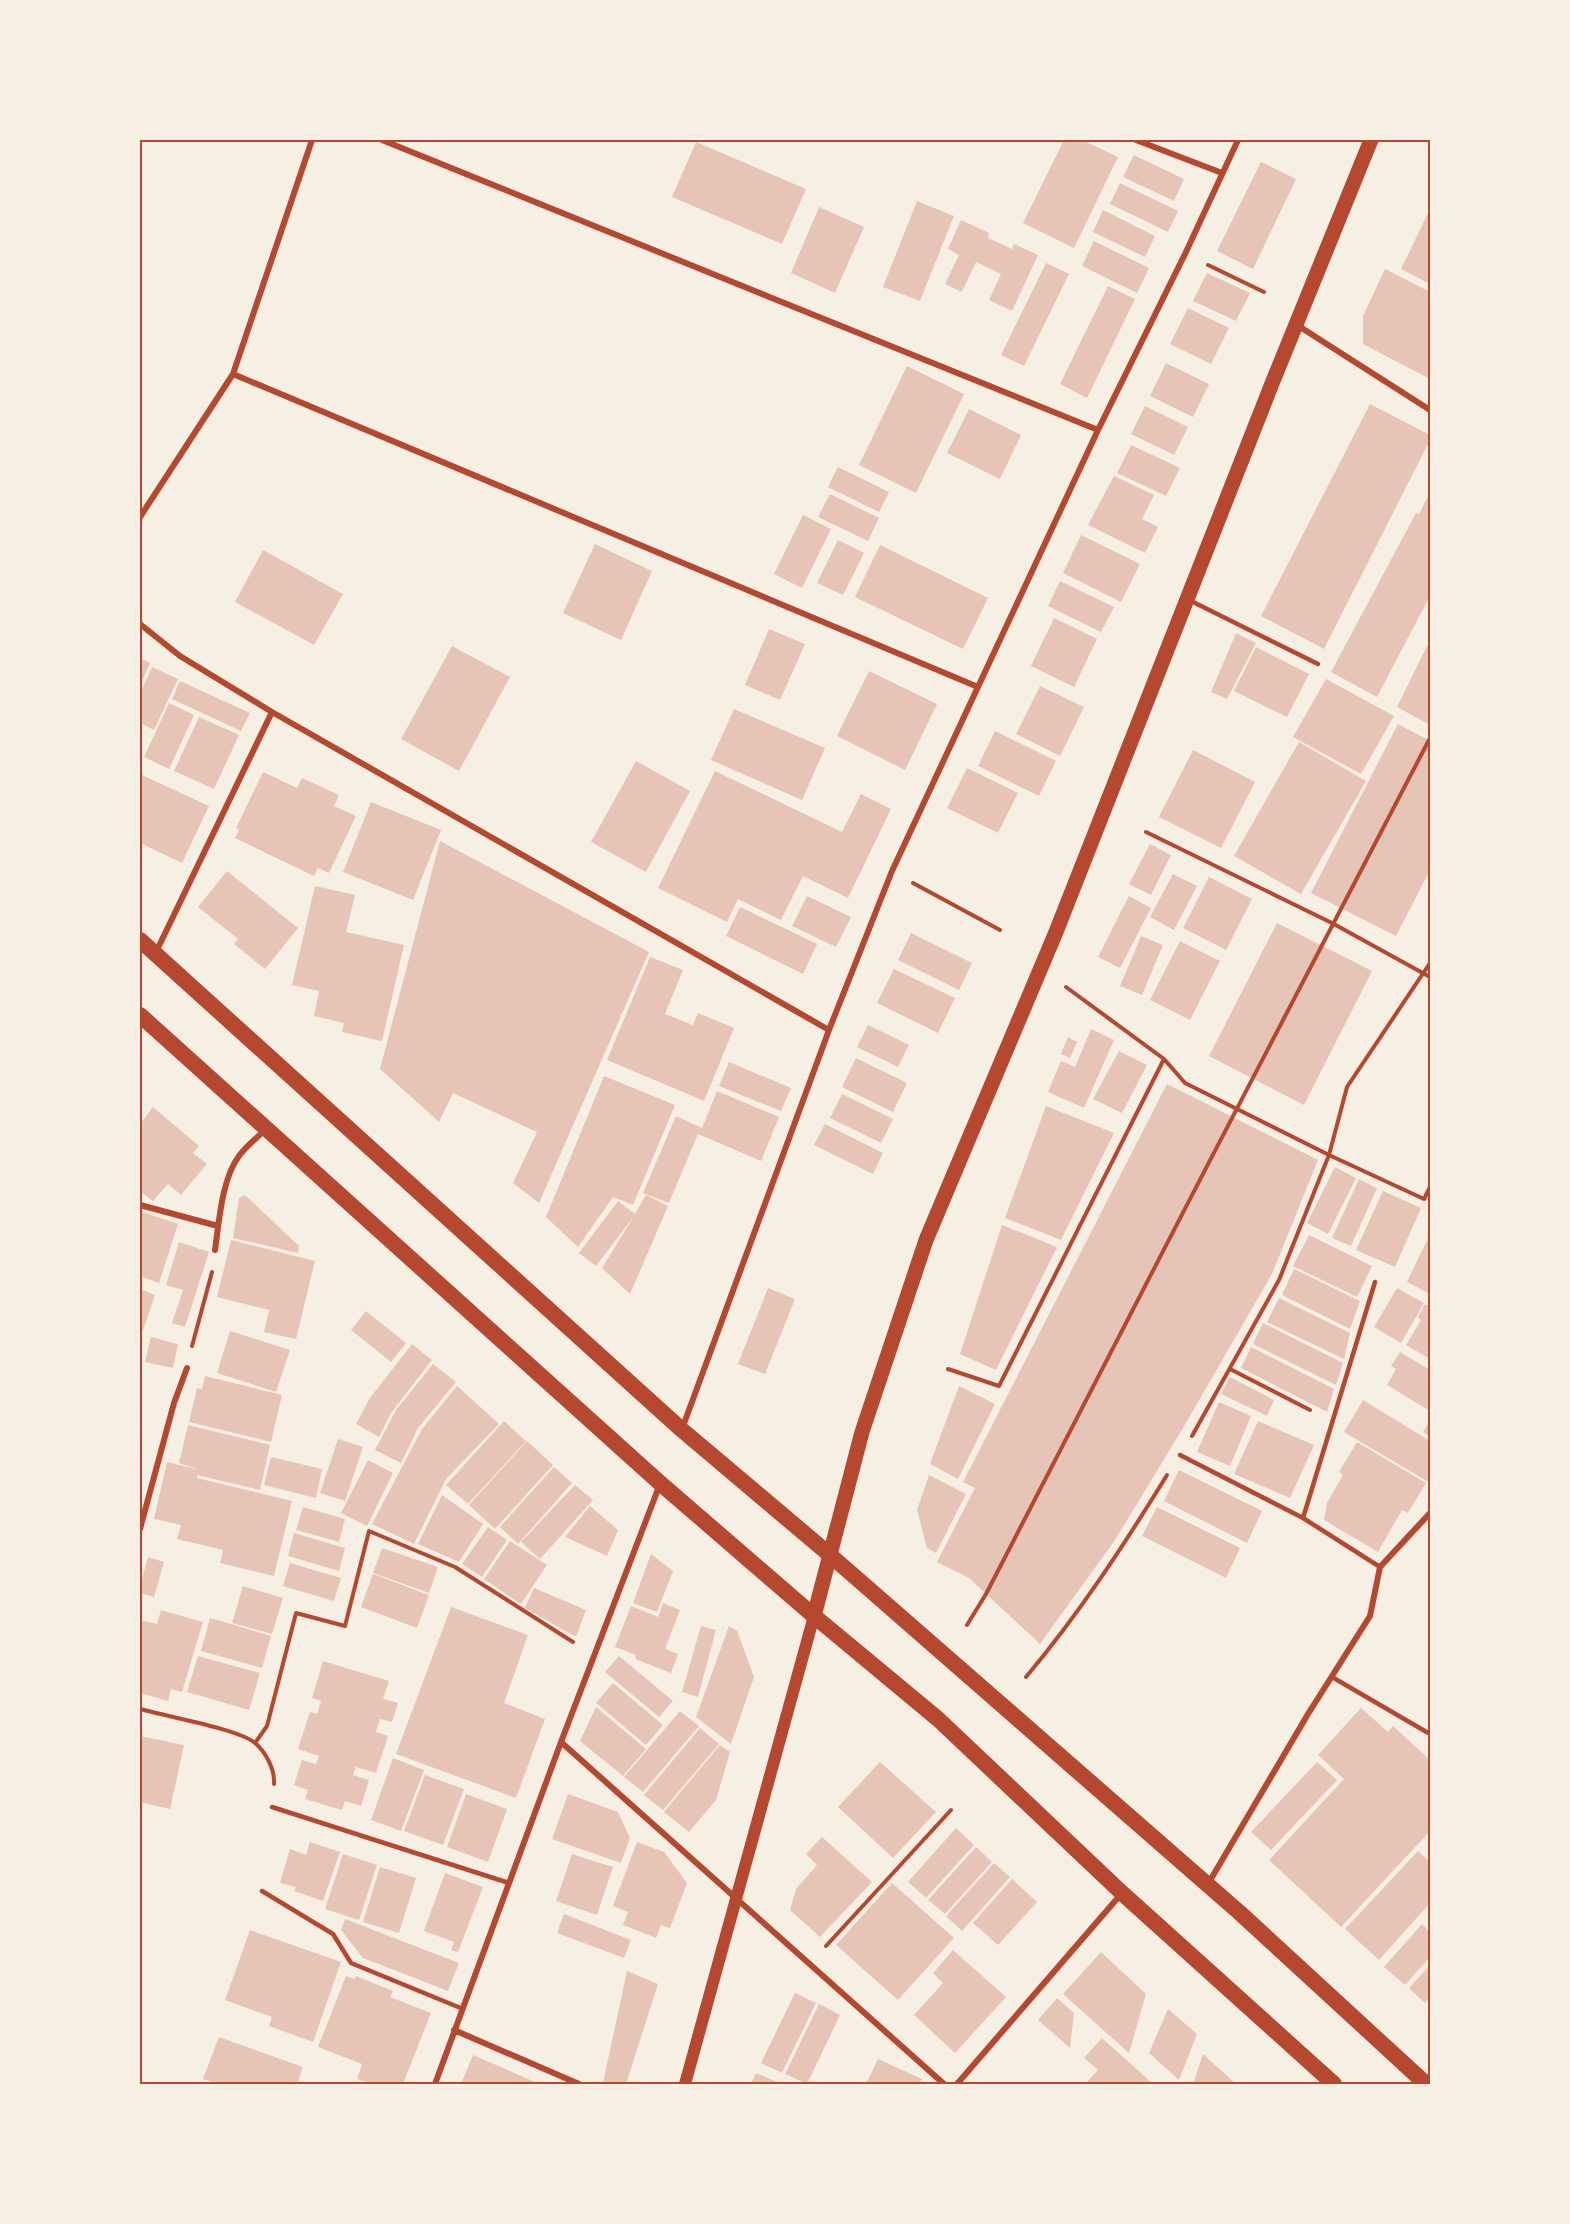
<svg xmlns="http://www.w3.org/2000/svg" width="1570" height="2224" viewBox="0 0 1570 2224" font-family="Literata,serif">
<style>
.building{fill:#e6c5b7}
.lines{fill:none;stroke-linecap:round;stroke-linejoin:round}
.path{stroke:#b5482f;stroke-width:4}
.service{stroke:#b5482f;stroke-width:4.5}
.minor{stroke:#b5482f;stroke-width:6}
.secondary{stroke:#b5482f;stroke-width:12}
.primary{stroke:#b5482f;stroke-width:15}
.trunk{stroke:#b5482f;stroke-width:16}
.neatline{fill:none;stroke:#b5482f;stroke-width:2}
</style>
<rect width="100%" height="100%" fill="#f6efe4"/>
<path class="building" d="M1064,140h18l36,17 -44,91 -51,-25z
M696,142l110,47 -24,55 -110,-47z
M1134,155l50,24 -10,22 -51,-24z
M1261,162l35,17 -43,90 -36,-18z
M1120,183l58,28 -10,21 -58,-28z
M917,201l37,15 -34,85 -37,-14z
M819,207l45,20 -29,66 -44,-20z
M1430,209v75l-29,-15z
M1103,210l52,26 -10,21 -52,-25z
M961,220l28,13 -1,5 24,11 2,-5 24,11 -26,56 -23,-11 12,-26 -25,-12 -14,30 -17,-8 14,-29 -11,-6z
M1094,241l55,27 -12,25 -55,-27z
M1046,263l23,11 -45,92 -23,-11z
M1385,269l45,23v87l-67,-35v-28z
M1207,273l43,20 -14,28 -43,-20z
M1108,286l27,13 -48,99 -27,-14z
M1188,308l41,20 -18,36 -41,-20z
M1166,363l43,21 -16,33 -43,-21z
M907,366l57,28 -48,99 -57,-28z
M1370,404l60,31v5l-106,209 -63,-33z
M1145,406l43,21 -14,28 -43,-21z
M969,409l52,26 -21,44 -53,-26z
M1131,445l49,23 -14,28 -49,-23z
M838,467l51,25 -10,20 -51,-25z
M1114,476l40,19 -12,24 16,8 -13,26 -57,-28z
M1430,492v104l-53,101 -46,-25 85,-159 3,1z
M830,494l49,24 -11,23 -50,-24z
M803,515l28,14 -29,59 -28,-14z
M1081,535l59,29 -19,38 -58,-29z
M838,540l26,13 -21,42 -26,-12z
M595,544l57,27 -31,69 -58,-27z
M880,545l108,53 -25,51 -108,-52z
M263,550l80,44 -29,51 -79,-43z
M1060,581l54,26 -13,25 -53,-26z
M1054,618l43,21 -23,48 -43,-21z
M769,629l36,15 -25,56 -35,-15z
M1236,633l20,10 -29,56 -16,-7z
M1430,640v85l-33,-18z
M452,646l58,31 -51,94 -58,-32z
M1256,647l53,27 -22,43 -53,-26z
M140,658l10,5 -10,23z
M152,667l26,12 -24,51 -14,-7v-30z
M869,671l68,33 -32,66 -68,-34z
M1326,679l68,37 -33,58 -68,-37z
M180,681l70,32 -9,18 -69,-32z
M1040,686l44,21 -24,49 -44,-22z
M169,703l25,12 -25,54 -25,-12z
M734,709l91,39 -23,52 -91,-40z
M199,717l40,18 -25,54 -40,-18z
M1398,724l32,17v129l-34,66 -85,-43z
M995,731l61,30 -17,35 -61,-30z
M1299,742l67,39 -65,113 -67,-38z
M1193,750l62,32 -34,66 -62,-31z
M636,761l54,30 -44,81 -55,-30z
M967,768l51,25 -20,40 -51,-25z
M715,771l127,61 19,-38 30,15 -43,89 -45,-22 -22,44 -43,-21 -11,23 -69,-34z
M263,772l34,16 5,-10 37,17 -5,11 22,10 -27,57 -11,-5 -4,8 -79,-38 4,-8 -3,-2z
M142,775l67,31 -27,57 -42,-20v-63z
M371,802l70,28 -28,70 -70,-28z
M440,841l209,111 -110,251 -26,-20 24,-51 -84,-39 -14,29 -59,-53z
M1150,844l21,11 -20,40 -22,-11z
M227,871l71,57 -33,41 -31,-25 4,-5 -40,-32z
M1173,874l24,12 -23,44 -24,-13z
M1209,877l43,22 -26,51 -43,-22z
M315,886l40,9 -9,37 58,13 -22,96 -40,-9 2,-9 -30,-7 5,-25 -27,-6z
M807,896l44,21 -15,30 -44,-21z
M1129,896l22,12 -31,60 -22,-11z
M740,907l77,37 -14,30 -77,-38z
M1277,923l95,48 -68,134 -95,-49z
M911,933l61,30 -13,27 -61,-30z
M1141,936l22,9 -21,50 -22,-9z
M1180,941l40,20 -30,59 -40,-20z
M650,957l33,13 -18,44 28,11 5,-12 36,15 -30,73 -97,-41z
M894,969l61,29 -17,35 -61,-30z
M868,1025l41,20 -11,22 -41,-20z
M1091,1029l23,11 -30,68 -36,-16 13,-31 14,6z
M1068,1037l9,5 -7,16 -9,-4z
M1119,1051l28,14 -25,48 -29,-14z
M856,1058l51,25 -14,29 -51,-25z
M729,1062l62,26 -10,23 -62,-25z
M604,1076l71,29 -42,100 -20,-8 -35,50 -32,-30z
M1167,1084l151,76 -46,114 -89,154 -68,112 -75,104 -71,-66 -32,-16 38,-74 -12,-6z
M717,1091l62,26 -18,44 -63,-27 -29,69 -26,-10 33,-77 26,12z
M842,1094l51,25 -12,24 -51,-25z
M1046,1106l68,27 -53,107 -56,-22z
M153,1107l46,39 -6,7 14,11 -26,31 -13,-11 -15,17 -13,-10v-67z
M825,1124l58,29 -10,21 -59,-29z
M1335,1167l21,11 -28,56 -21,-11z
M1359,1179l18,9 -26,58 -19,-8z
M1383,1191l38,17 -26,59 -39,-17z
M245,1195l54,51 -1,7 -65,-15 6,-40z
M646,1195l22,11 -38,88 -28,-26 32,-52 -38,50 -17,-13 39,-52 17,13z
M140,1211l38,13 -19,59 -19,-7z
M1002,1225l55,22 -61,123 -36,-16z
M1430,1234v60l-23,-12z
M1309,1235l63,31 -15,31 -64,-31z
M231,1240l84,21 -19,78 -32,-7 5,-22 -52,-13z
M179,1242l30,10 -24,75 -13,-4 11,-33 -17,-5z
M1294,1269l66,32 -10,28 -68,-34z
M768,1288l27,11 -30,75 -27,-10z
M1397,1288l27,15 -23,40 -27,-16z
M140,1289l15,6 -15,44z
M1279,1298l71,35 -6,26 -77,-37z
M1425,1304l5,3v52l-24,-14 15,-25 -3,-3z
M366,1311l40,32 -15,19 -40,-32z
M1263,1323l80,40 -7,22 -83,-41z
M230,1331l60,19 -14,42 -59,-19z
M151,1337l27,7 -5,24 -28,-6z
M412,1344l20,16 -41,53 -12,24 -23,-13 14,-26z
M1251,1347l83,42 -7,23 -86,-44z
M1400,1352l30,18v41l-43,-26 9,-16 -5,-3z
M433,1364l23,18 -38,46 -17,35 -26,-13 21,-40z
M205,1376l77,19 -11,47 -82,-20 8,-34 5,1z
M1230,1377l44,23 -7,16 -46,-22z
M457,1386l42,38 -53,55 -32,65 -42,-20 50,-95z
M959,1386l36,18 -37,75 -28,-15z
M1363,1400l67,41v42l-86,-51z
M1219,1402l32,14 -21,50 -33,-14z
M1430,1419v18l-7,-5z
M504,1421l22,20 -58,63 -22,-19z
M1258,1421l56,24 -24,53 -56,-24z
M188,1425l82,20 -10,45 -63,-15v3l95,23 -18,75 -54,-13 3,-13 -46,-11 4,-14 -27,-6 13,-57 32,8 -20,-7z
M338,1439l25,8 -18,54 -25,-8z
M527,1441l26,24 -58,64 -26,-24z
M1357,1442l69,41 -18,30 -6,-3 -24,42 -54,-32 3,-17 16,-28 -4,-3z
M271,1457l51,12 -6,29 -52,-13z
M368,1460l25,13 -26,53 -26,-13z
M554,1467l18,16 -54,61 -18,-17z
M1179,1470l83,41 -15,32 -83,-42z
M929,1475l37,19 -30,59 -9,-5 -10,-38z
M575,1485l18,15 -53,59 -19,-17z
M442,1495l41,29 -24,38 -41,-18z
M590,1506l28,24 -11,26 -42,-19z
M303,1507l42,12 -6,23 -43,-12z
M1157,1507l83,41 -14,30 -84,-42z
M488,1527l19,13 -25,37 -20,-13z
M294,1533l51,15 -6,23 -51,-15z
M510,1541l37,24 -26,39 -37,-25z
M382,1548l56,19 -9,26 -56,-20z
M651,1554l22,17 -16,41 -24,-9z
M148,1557l16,5 -10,35 -14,-4v-7z
M290,1563l51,15 -7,23 -51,-15z
M373,1574l56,21 -12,33 -56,-21z
M243,1586l40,12 -11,36 -40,-11z
M534,1588l52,22 -10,27 -51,-29z
M663,1603l17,7 -15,39 13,5 -7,19 -36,-14 1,-4 -21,-8 16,-41 27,11z
M451,1607l77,28 -24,68 41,16 -29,79 -120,-44z
M161,1610l42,12 -21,70 -11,-3 -3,12 -28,-8v-73l17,4z
M210,1618l61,18 -9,32 -61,-17z
M701,1626l15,4 -18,67 -16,-5z
M729,1626l8,5 17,46 -23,67 -35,-27z
M198,1656l62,17 -11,37 -62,-18z
M619,1656l54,45 -14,16 -54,-45z
M323,1661l66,20 -6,18 15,4 -6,19 -12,-3 -4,13 12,4 -12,37 -20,-6 -3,8 16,5 -8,26 -16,-5 -3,9 -37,-11 3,-9 -14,-5 8,-25 14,4 3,-8 -21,-7 12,-37 7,2 4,-13 -9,-3z
M613,1683l50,42 -17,20 -50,-42z
M596,1707l50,42 -23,27 -43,-35z
M1361,1708l27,24 5,-6 37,34v71l-89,96 -72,-67 75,-81 -26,-24z
M680,1711l19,15 -56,66 -19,-15z
M700,1728l19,16 -56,66 -19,-15z
M140,1736l44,9 -14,64 -30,-7z
M720,1745l10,7 -14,48 -27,32 -25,-20z
M393,1758l31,12 -23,61 -30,-11z
M880,1762l56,50 -43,46 -55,-51z
M1317,1762l20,18 -66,70 -20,-18z
M425,1775l39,14 -21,56 -39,-14z
M466,1794l41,15 -19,53 -41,-15z
M568,1794l50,18 12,26 -9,25 -69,-24z
M956,1828l18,17 -48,53 -18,-16z
M822,1837l50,45 -52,55 -30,-27 6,-21 21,-24 -11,-11z
M310,1842l30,10 -17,49 -29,-10 2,-4 -16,-4 10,-34 16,6z
M637,1842l27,10 23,31 -17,45 -9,-3 -5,13 -33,-13 5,-13 -15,-6z
M976,1847l16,15 -47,52 -17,-14z
M1418,1851l12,11v41l-51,57 -34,-31z
M343,1854l34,11 -18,55 -34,-11z
M572,1854l41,13 -16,48 -41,-14z
M994,1863l16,14 -48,54 -16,-15z
M380,1867l36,11 -17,55 -36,-11z
M445,1873l38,14 -25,65 -7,-2 3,-8 -30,-11z
M1012,1879l25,23 -39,43 -25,-22z
M892,1883l62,55 -56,62 -62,-55z
M564,1914l67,26 -7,18 -67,-25z
M345,1919l114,44 -11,28 -85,-33 -22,-28z
M1422,1924l8,8v25l-25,28 -21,-18z
M250,1930l91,32 -28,80 -44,-16 3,-9 -47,-17z
M953,1950l53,47 -51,56 -41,-38 29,-32 -10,-10z
M1101,1952l45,42 -17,59 -66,-59z
M1430,1965v32l-5,6 -16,-15z
M627,1971l31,13 -32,100h-20l-3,-1z
M346,1976l8,3 2,-3 37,15 -3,6 41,16 -28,71h-30l-16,-5 5,-15 -44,-17z
M795,1993l21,10 -34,70 -21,-10z
M1057,1998l17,15 -4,35 -32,-28z
M819,2004l21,11 -33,69 -22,-10z
M1168,2009l29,25 -18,46 -30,-27z
M219,2037l84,30 -6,17h-79l-15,-5z
M1102,2038l51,46h-68l13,-14 -14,-12z
M1203,2054l33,30h-43z
M473,2055l62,27 -2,2h-72z
M878,2059l44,20 -3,5h-53z
M756,2073l26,11h-31z"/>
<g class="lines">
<path class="path" d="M1208,265l56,27
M1146,832l186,91 98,54
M913,883l87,47
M1066,987l98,72 21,24 144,72 95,44 6,-12
M192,1346l20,-74
M948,1369l51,17 165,-327
M1230,1369l80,41
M1192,1436l87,-156 50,-125 18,-68 83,-124
M967,1625l19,-31c148,-285 294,-572 444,-856
M1026,1677c53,-63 98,-132 141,-202
M140,1709c25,7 98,20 115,34 11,9 20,27 19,41
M255,1743l12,-17 29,-113 49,13 24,-95 86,36 118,75
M826,1946l125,-136"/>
<path class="service" d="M1189,600l129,64
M1375,1282l-72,236 77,49
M1180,1455l123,63
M1332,1677l98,57
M272,1807l237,76
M262,1891l71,43 18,29 112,46"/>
<path class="minor" d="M382,140l716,290
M1136,140l86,33
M1297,325l133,85
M233,374l745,313
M140,517l93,-143 79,-234
M140,624l40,32 92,56 557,318
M156,952l116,-240
M140,1205l78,21
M215,1250c4,-28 7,-72 24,-94 7,-10 18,-18 27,-27
M682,1429l147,-399 63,-159 206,-441 87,-176 53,-114
M140,1529l34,-126 13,-35
M561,1742l383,342
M1208,1884l100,-170 62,-98 10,-49 50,-54
M454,2030l125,54
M435,2084l126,-342 99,-258
M957,2084l165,-191"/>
<path class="secondary" d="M685,2084l129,-468"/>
<path class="primary" d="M814,1616l48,-184 64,-192 130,-308 215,-546 100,-246"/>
<path class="trunk" d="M140,940l542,490 148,125 410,358 186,171
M140,1015l520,468 154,133 124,103 184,174 212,191"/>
</g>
<rect width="1570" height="2224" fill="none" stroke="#f6efe4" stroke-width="282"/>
<rect x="141" y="141" width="1288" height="1942" class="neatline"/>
</svg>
